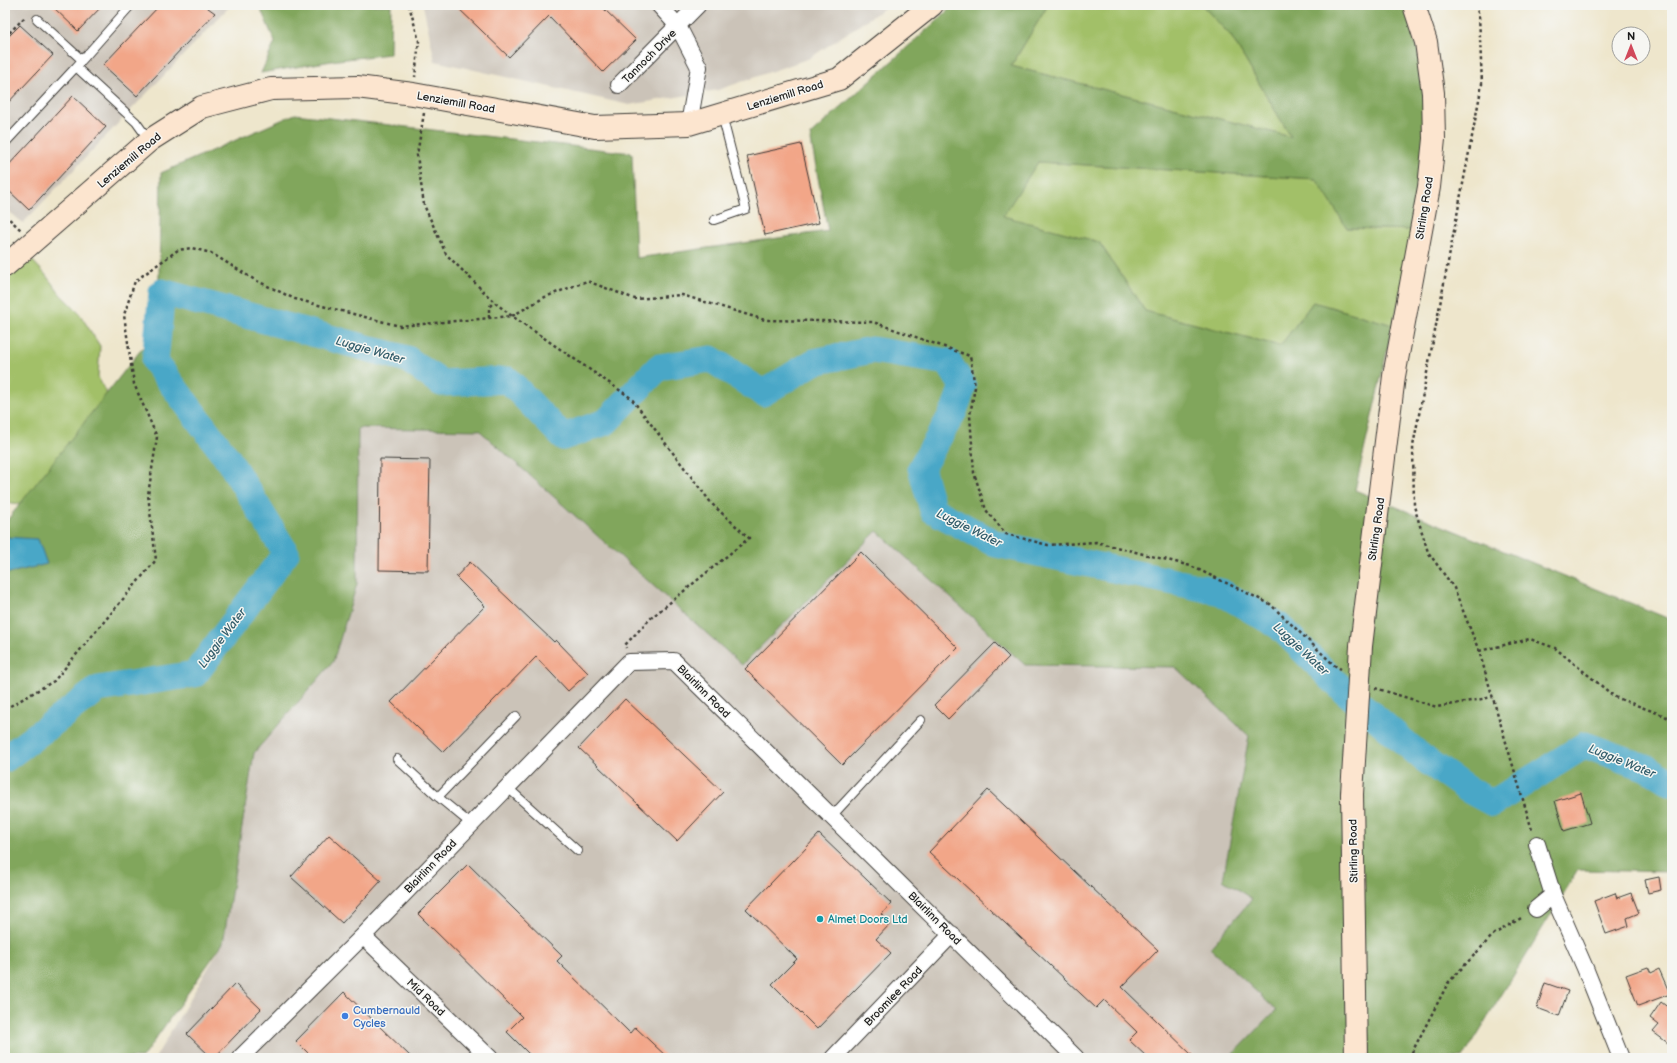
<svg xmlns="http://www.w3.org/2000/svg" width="1677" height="1063" viewBox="0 0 1677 1063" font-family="'Balsamiq Sans',sans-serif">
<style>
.industrial{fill:#cbc3b8}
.green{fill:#a2c068;stroke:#5f6e42}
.forest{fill:#81a65c;stroke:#4e613c}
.water{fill:#48a7c7;stroke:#326272}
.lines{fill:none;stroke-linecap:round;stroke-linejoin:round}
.river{stroke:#48a7c7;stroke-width:27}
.building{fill:#f2a688}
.lane-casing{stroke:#3c3a36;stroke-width:10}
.street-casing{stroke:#3c3a36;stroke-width:18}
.secondary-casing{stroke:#3c3a36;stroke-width:24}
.path{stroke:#3c3a36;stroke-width:2.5;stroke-dasharray:3 3;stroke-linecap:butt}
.lane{stroke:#fff;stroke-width:8}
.street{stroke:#fff;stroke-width:16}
.secondary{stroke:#fce5cf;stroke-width:22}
.secondary-bridge-casing{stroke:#3c3a36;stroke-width:24;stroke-linecap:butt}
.secondary-bridge{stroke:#fce5cf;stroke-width:22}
.culture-dot{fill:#0f9aa8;stroke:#f6f6f2;stroke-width:1.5}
.shop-dot{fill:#3f7fe0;stroke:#f6f6f2;stroke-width:1.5}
.labels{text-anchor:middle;stroke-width:3;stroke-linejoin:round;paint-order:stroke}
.street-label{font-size:11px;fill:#1c1c1c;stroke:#f6f6f2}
.culture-label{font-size:11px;fill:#0d838f;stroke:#f6f6f2;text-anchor:start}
.shop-label{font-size:11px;fill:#366cbe;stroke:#f6f6f2;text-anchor:start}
.water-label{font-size:12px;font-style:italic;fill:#305b69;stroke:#f6f6f2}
</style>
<rect width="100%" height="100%" fill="#f6f6f2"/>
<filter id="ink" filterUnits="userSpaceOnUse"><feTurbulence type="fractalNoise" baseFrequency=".025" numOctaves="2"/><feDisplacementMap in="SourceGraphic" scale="8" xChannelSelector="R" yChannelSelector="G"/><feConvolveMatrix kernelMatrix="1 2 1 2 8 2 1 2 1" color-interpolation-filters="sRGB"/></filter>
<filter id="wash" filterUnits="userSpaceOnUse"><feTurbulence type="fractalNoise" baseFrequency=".012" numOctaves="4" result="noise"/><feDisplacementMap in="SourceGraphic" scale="16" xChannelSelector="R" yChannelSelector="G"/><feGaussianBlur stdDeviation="0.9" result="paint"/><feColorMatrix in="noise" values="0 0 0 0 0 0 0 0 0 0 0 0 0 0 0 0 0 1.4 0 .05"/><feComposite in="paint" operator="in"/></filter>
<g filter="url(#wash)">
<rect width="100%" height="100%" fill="#eee6cc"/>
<path class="industrial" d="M5,5h226l-208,218 -18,-15z
M423,5h466l-79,53 -92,32 -89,15 -194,-44z
M358,428l121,2 263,235 135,-135 148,135 150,2 74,69 -26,144 30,19 -43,49 67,62 -47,48h-1075l68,-115 31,-190 79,-91 24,-78z"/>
<path class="green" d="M1048,5h154l29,31 60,101 -280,-71z
M1038,162l279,17 30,49 69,2 -23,95 -80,-23 -33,44 -135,-35 -46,-69 -97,-26z
M29,257l16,17 15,20 19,19 21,33 -2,31 21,40 -62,92 -52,-7v-220z"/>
<path class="forest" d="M259,5h132l-1,49 -52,6 -77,13 14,-31z
M954,5h94l-37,61 280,71 -60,-101 -29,-31h204l20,79 3,61 -13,85 -69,-2 -31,-49 -278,-17 -35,54 96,26 46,69 135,35 33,-44 80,23 -38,165 317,130v252l-94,-2 -115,188h-233l46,-48 -66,-62 42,-49 -29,-19 26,-144 -74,-69 -150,-2 -148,-134 -135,134 -263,-235 -121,-2 -1,156 -24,78 -79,91 -31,190 -81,115h-137v-535l153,-195 3,-155 134,-59 337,39 4,105 192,-27 -18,-96z"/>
<path class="water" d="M5,537l33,2 9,25 -42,10z"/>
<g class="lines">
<path class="river" d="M5,759l93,-70 97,-15 91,-121 -58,-94 -73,-97 7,-70 245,67 34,24 67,-3 55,57 43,-15 53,-55 52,-8 52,34 51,-31 58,-12 76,12 15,24 -9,25 -33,57 12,42 63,34 225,48 58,34 60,60 85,73 43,30 26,14 92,-58 62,23 25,15"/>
</g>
<g id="blocks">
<path class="building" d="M51,5h52l-25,26z
M160,5h44l11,8 -78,83 -34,-31z
M455,5h145l36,35 -33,32 -54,-56 -40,41z
M20,25l33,30 -48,51v-66z
M73,96l33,31 -77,83 -24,-23v-18z
M801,144l18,79 -54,12 -18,-79z
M380,459l50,1 -2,111 -49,-1z
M861,552l97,96 -116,117 -97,-96z
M470,562l84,80 2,-2 32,33 -20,18 -32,-34 -93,95 -52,-50 94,-96 -29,-29z
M995,643l14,14 -61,62 -14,-14z
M625,699l98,93 -46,49 -98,-93z
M988,790l170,160 -36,37 73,71h-47l-19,-18 8,-8 -33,-32 -8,8 -167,-156z
M1581,793l9,30 -26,8 -9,-30z
M819,834l73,70 -11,10 9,10 -14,15 15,14 -74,76 -45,-45 25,-25 -51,-50 47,-49 1,1z
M329,835l52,46 -39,42 -51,-46z
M468,864l94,92 -5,5 73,72 5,-6 33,31h-135l-26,-26 15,-15 -104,-103z
M1659,877l2,13 -13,3 -3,-13z
M1615,893l2,5 14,-5 8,20 -12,5 2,8 -23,8 -12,-33z
M1648,967l3,6 8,-4 11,25 -32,12 -12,-31z
M1545,983l23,8 -9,25 -22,-8z
M235,984l26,25 -47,49h-2l-25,-24z
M344,992l68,66h-99l-17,-17z
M1661,1002l9,7 2,-2v39l-19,-14 6,-7 -9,-7z"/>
</g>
</g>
<g filter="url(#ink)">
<use href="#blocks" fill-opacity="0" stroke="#3c3a36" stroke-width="1"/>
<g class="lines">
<defs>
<path id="lane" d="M37,19l45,41
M76,67l60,55 13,18
M5,143l71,-76 55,-62
M714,220l32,-11 -24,-94
M397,759l41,38 33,27
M507,787l71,64
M438,797l78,-81
M832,816l89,-96"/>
<path id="street" d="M659,5l19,21 21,41 -10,57
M619,85l79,-80
M1537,844l16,51 32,73 36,90
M1536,909l17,-14
M363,936l127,122
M240,1058l123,-122 266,-274 45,-1 402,397
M833,1058l119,-124"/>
<path id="secondary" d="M5,266l145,-126 52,-33 69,-18 86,-2 56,7 182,33 94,-3 150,-45 93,-74
M1361,646l33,-270 35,-189 5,-48 -1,-46 -7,-51 -12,-37
M1352,794l4,264"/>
</defs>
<use href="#lane" class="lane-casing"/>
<use href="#street" class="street-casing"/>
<use href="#secondary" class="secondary-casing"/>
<path class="path" d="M409,5l10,36 -4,36
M1475,5l4,10 3,69 -69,362 1,60 14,46 26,36 25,63 53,179
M5,37l21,-21
M424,113l-7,42 7,50 22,49 48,48 18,14 119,82 81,106 37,34 -98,80 -26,27 1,3
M5,215l16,15
M489,318v-11l5,-5
M1479,651l51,-12 25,9 60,49 50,19 7,5
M1375,688l62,19 56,-10
M5,709l49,-28 102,-121 -8,-65 9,-58 -23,-53 -10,-69 11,-34 43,-31 14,-2 19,5 44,27 40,19 105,27 112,-10 33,-19 42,-16 48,18 47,-4 83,25 108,2 97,34 5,31 -5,28 4,58 12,37 20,24 42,11 48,-3 95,24 79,38 64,61 7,4
M1409,1058l39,-75 46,-49 29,-17"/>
<use href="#lane" class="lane"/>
<use href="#street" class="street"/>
<use href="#secondary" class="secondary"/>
<defs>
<path id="secondary-bridge" d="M1352,794l9,-148"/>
</defs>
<use href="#secondary-bridge" class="secondary-bridge-casing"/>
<use href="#secondary-bridge" class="secondary-bridge"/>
</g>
</g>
<circle class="culture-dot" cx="820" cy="919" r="4"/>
<circle class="shop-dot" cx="345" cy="1016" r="4"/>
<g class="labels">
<g class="street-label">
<text transform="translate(649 56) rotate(-45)" y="4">Tannoch Drive</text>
<text transform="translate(785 95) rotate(-17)" y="4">Lenziemill Road</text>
<text transform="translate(456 102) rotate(10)" y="4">Lenziemill Road</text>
<text transform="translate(129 160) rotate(-40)" y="4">Lenziemill Road</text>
<text transform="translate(1424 208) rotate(-81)" y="4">Stirling Road</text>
<text transform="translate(1376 529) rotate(-82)" y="4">Stirling Road</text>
<text transform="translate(704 691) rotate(45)" y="4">Blairlinn Road</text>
<text transform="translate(1353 851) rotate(-91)" y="4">Stirling Road</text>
<text transform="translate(430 866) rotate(-46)" y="4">Blairlinn Road</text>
<text transform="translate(935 918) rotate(45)" y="4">Blairlinn Road</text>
<text transform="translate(893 996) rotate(-46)" y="4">Broomlee Road</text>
<text transform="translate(426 997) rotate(44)" y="4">Mid Road</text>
</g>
<g class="culture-label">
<text x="828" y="923">Almet Doors Ltd</text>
</g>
<g class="shop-label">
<text x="353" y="1014">Cumbernauld<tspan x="353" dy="13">Cycles</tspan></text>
</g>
<g class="water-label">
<text transform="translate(370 350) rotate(16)" y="4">Luggie Water</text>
<text transform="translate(969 528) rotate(26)" y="4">Luggie Water</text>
<text transform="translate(222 638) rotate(-53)" y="4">Luggie Water</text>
<text transform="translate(1301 649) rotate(43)" y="4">Luggie Water</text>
<text transform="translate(1622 761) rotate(22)" y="4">Luggie Water</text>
</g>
</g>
<rect width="1677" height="1063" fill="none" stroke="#f6f6f2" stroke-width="20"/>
<g transform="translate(1631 46)"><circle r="19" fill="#f6f6f2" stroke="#9f9f9c"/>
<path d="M0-3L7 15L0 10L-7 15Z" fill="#d1495b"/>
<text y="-6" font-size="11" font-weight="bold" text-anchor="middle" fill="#1c1c1c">N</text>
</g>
</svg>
